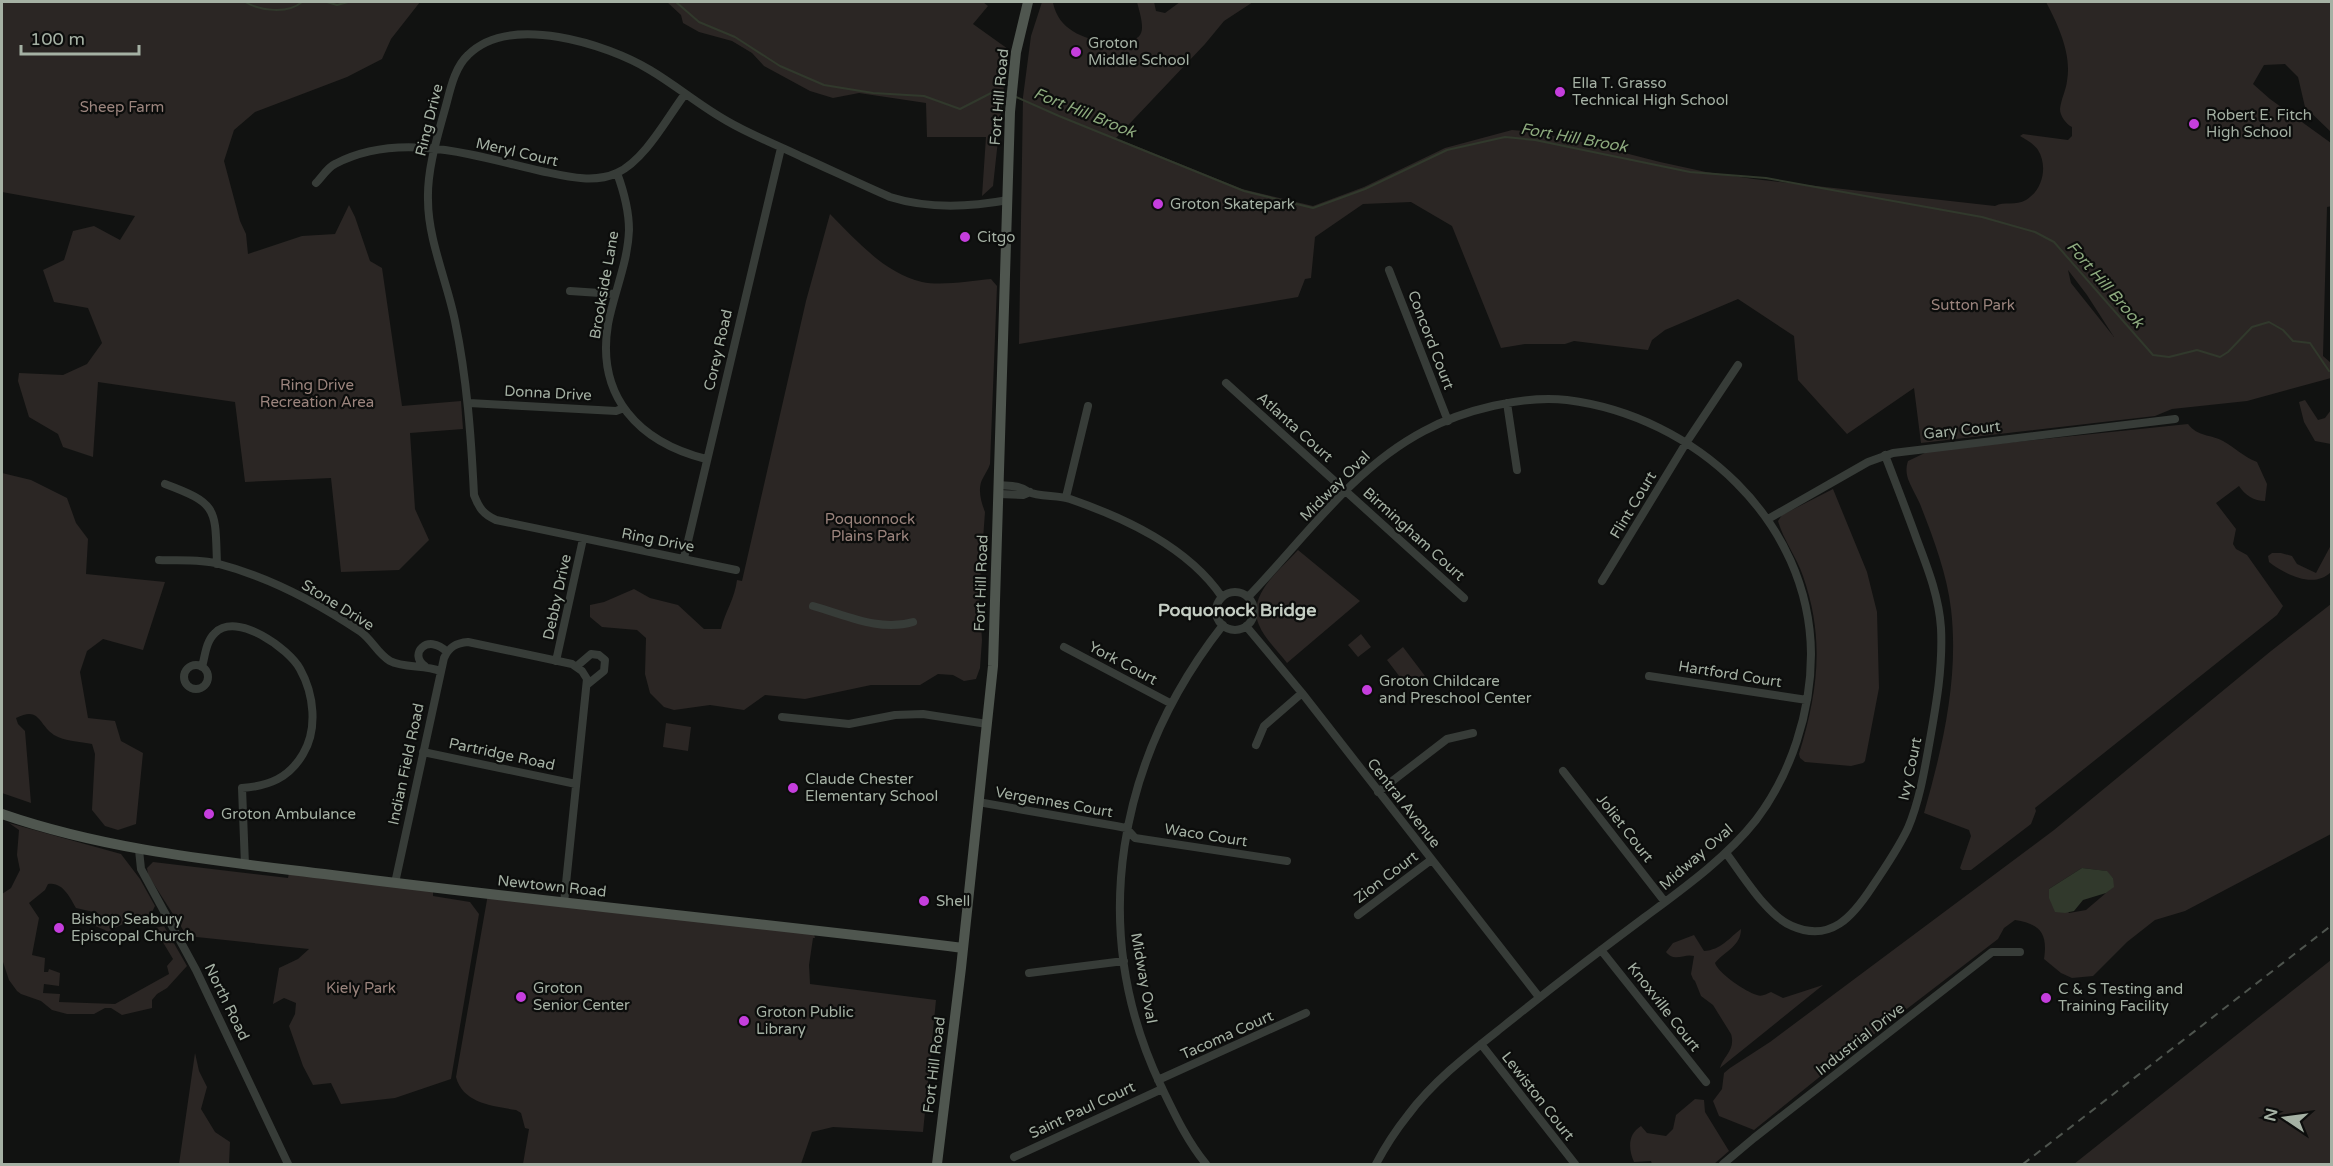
<svg xmlns="http://www.w3.org/2000/svg" width="2333" height="1166" viewBox="0 0 2333 1166" font-family="'Varela Round',sans-serif">
<style>
.green{fill:#2b2624;fill-rule:evenodd}
.water{fill:#31392c}
.lines{fill:none;stroke-linecap:round;stroke-linejoin:round}
.stream{stroke:#31392c;stroke-width:2}
.minor{stroke:#373c38;stroke-width:8}
.major{stroke:#4f564f;stroke-width:10}
.rail{stroke:#4e544e;stroke-width:2;stroke-dasharray:8 6;stroke-linecap:butt}
.poi-dot{fill:#c53edd;stroke:#0c0d0c;stroke-width:2}
.labels{text-anchor:middle;stroke-width:4.5;stroke-linejoin:round;paint-order:stroke}
.poi-label{font-size:15px;fill:#a5b1a4;stroke:#0c0d0c;text-anchor:start}
.street-label{font-size:15px;fill:#a5b1a4;stroke:#0c0d0c}
.park-label{font-size:15px;fill:#9b847d;stroke:#0c0d0c}
.water-label{font-size:16px;font-style:italic;fill:#8daa7e;stroke:#0c0d0c}
.quarter-label{font-size:18px;font-weight:bold;fill:#c5cec4;stroke:#0c0d0c}
</style>
<rect width="100%" height="100%" fill="#111211"/>
<path class="green" d="M2,2h418l-29,37 -9,20 -35,18 -92,35 -21,18 -10,31 16,60 6,13 2,20 54,-18 33,-2 14,-29 6,12 15,44 12,7 20,138 59,-5 2,28 -53,4 5,76 14,31 -30,30 -58,2 -10,-94 -86,4 -10,-80 -137,-20 -5,75 -30,-10 -5,-13 -29,-17 -11,-36 1,-8 44,2 24,-11 15,-21 -14,-35 -34,-6 -11,-32 21,-10 9,-29 21,-5 26,14 15,-24 -133,-24z
M667,2h316l5,4 -15,18 35,25 -15,137 -11,10 4,-59h-59l-1,-34 -67,-10 -26,5 -23,-7 -46,-25 -12,-13 -20,-12 -33,-9 -16,-9 -2,-8z
M1042,2l11,1c6,27 29,35 55,40l6,-4c35,6 30,-11 23,-37h17l2,9 9,2 15,-11h73l-29,19 -19,23 -89,94 126,51 71,17 51,-19 81,-39 67,-18 22,2 48,10 78,20 46,10 48,7 241,27c9,-5 21,0 31,-6 17,-10 22,-34 12,-50 -4,-6 -11,-10 -18,-14l3,-2 45,6 4,-4v-9c-6,-3 -12,-11 -12,-18 1,-10 6,-19 7,-28 5,-27 -9,-56 -21,-79h285v130l-26,-25 -7,-30 -13,-13 -21,1 -11,19 17,15 61,44 1,63 -5,1 -4,149 8,7v15l-84,23 -75,8 -17,7 -234,27 -7,-55 -67,46 -49,-54 -4,-44 -56,-37 -73,31 -13,10 -4,10 -74,-9 -9,3h-40l-24,4 -49,-122 -41,-24 -48,2 -48,33 -4,41 -6,1 -7,18 -279,47 4,-247 8,-61zM2068,270l19,25 27,42 -43,-54z
M830,214c26,26 54,59 92,68 19,4 49,-1 69,-3l6,7 -7,178c-2,6 -4,8 -7,14 -6,10 -2,24 2,34l-6,82 3,46 -2,28 -4,11 -12,2 -11,-6 -15,-1 -18,11h-49l-66,14 -40,-4 -21,15 -34,-5 -36,5 -10,-3 -14,-14 -5,-19 1,-36 -9,-8 -35,-3 -12,-10v-12l14,-3 30,-13 16,9 28,7 26,24h17c4,-17 14,-31 16,-49l5,1 64,-280z
M2305,400l13,20 7,-2 6,-8v34l-16,-3 -11,-19 -5,-20z
M2188,424c10,13 22,10 35,17 13,7 19,15 34,21l10,22 -2,17c-11,0 -20,-6 -26,-15l-23,17 20,26 -3,15 3,5 11,6 36,51 -6,9 -242,193 1,3 -5,13 -60,46h-9l-2,-2 11,-32 -2,-6 -45,-17c19,-67 35,-135 27,-204 -4,-35 -18,-72 -31,-105 -4,-9 -9,-17 -12,-25 -2,-7 -2,-12 0,-18l21,-10z
M2,473l29,7 36,18 9,25 12,16 -2,35 79,8 -22,68 -40,-11 -16,12 -7,21 8,46 27,3 6,20 22,12 -7,71 -18,6 -13,-4 -13,-16 3,-56 -3,-10c-11,-2 -28,-3 -38,-9 -16,-11 -14,-29 -38,-17l2,6 7,7 6,72 -29,-10z
M1833,489l34,83 10,40 2,76 -14,73 -2,2 -12,3 -46,-4 -5,-4 -1,-4c19,-62 26,-115 4,-178 -6,-18 -20,-37 -25,-55l4,-6z
M2331,545v27c-17,17 -45,3 -62,-10l-1,-6 4,-3h9l11,3 5,8 19,9z
M1298,550l62,51 -73,62c-9,-12 -23,-25 -28,-38 -13,-30 22,-56 39,-75z
M2331,604v230l-146,77 -30,9 -28,22 -34,34 -21,2 -11,-5 -17,-14c4,-26 -4,-35 -29,-39l-11,8 -6,11 -155,119 -89,72 -35,-14 -6,-15 9,-12 2,-16 6,-5 40,-26 284,-212 217,-179zM2082,868l24,3 7,7v9l-27,23 -17,3 -20,-24z
M1361,634l10,13 -13,10 -10,-12z
M1403,647l22,29 -16,13 -22,-29z
M666,723l25,4 -3,24 -25,-4z
M9,823l112,31 19,25 15,27 -4,8 -16,11 -4,-5 -22,11 1,6 -5,-7 -10,-4 3,-13 -22,-5c-6,-11 -14,-27 -28,-24l-3,6 -16,13 10,15 -7,37 13,3 -1,14h4l1,-3 11,4 -1,13 -15,-2 -1,9 17,1 -1,8 56,2 54,-30 -2,-8 6,-7 -15,-25 -4,3 -2,-3 3,-6 9,-2 23,40 -20,22 -10,6 -5,6v8l-30,7 -11,-7h-6l-11,6h-27l-15,-4 -11,-9 -20,-7 -4,-3 -8,-11 -7,-21v-65l9,-6 9,-18 -3,-15 2,-25z
M153,862l135,16 1,-5 144,15v8l37,6 9,12 -28,165 -56,19 -54,6 -10,-21 -18,2 -10,-19 -14,-40 6,-12 1,-11 -12,-5 -11,6 6,-36 19,-9 11,-10 -122,-13 -39,-61 -1,-7z
M488,894l325,36 2,8h-2l-4,27 1,19 126,16 -13,132 -90,-5 -21,5 -11,32h-278l6,-35 -4,-1 -4,-15 -5,-3c-22,-4 -53,-6 -60,-33z
M1741,929c0,17 -16,22 -26,34 3,10 31,29 42,32 5,2 9,-1 14,-3l12,6 40,-13 -103,83c3,-12 16,-18 11,-34l-18,-29 -12,-9 -6,-15 -2,-2 -2,-5 3,-18c-10,-3 -19,7 -28,-4l7,-9 21,-8 10,16c17,-1 25,-13 37,-22z
M2331,960v204h-257z
M195,1053l4,18 8,16 -6,22 14,23 15,10 -1,22h-50z
M1695,1099l9,1 1,12 24,39 -15,13h-62l-1,-3 -17,1c-6,-14 -6,-28 7,-36l6,7 19,3 7,-7 3,-14z"/>
<path class="water" d="M2082,868l25,3 6,7 1,9 -8,6 -23,7 -9,11 -9,2 -10,-1 -6,-14v-9z"/>
<g class="lines">
<path class="stream" d="M245,2c16,9 43,12 57,0
M327,2l10,3 11,-3
M676,2l23,20 36,15 45,29 44,19 49,8 51,3 36,13 35,-18 13,2
M1016,97l43,19 185,75 69,17 52,-19 82,-39 58,-13 30,3 155,32 76,6 216,39 53,15 19,10 99,113 16,2 28,-7 23,7 8,-5 24,-25 17,-5 14,8 10,11 17,2 19,28"/>
<path class="minor" d="M617,173c7,19 12,37 12,57 -1,32 -15,63 -21,94 -12,73 31,118 98,135
M316,183c6,-6 12,-16 19,-19 65,-34 140,-8 206,7 24,5 52,13 76,2 28,-13 50,-55 68,-79
M1389,270l59,151
M570,291l45,3
M1226,383l238,215
M469,403l147,8 8,-3
M1507,403l10,67
M165,484c54,20 50,25 52,80
M999,485c13,1 19,0 30,7 9,5 30,3 41,7 55,19 118,48 152,98
M999,494l24,1 7,-3
M1066,497l22,-91
M1768,519l100,-57 25,-9 282,-34
M684,558l97,-410
M159,560c19,1 42,-1 60,4 50,13 99,39 142,68 11,8 17,22 29,29 13,7 35,4 50,10
M736,570l-240,-50c-13,-6 -17,-12 -22,-25 -3,-60 -7,-116 -19,-174 -8,-40 -27,-81 -27,-121 -1,-30 9,-62 17,-91 5,-18 9,-41 23,-54 42,-42 139,-11 182,15 27,16 50,36 77,51 24,14 50,24 75,36 29,13 58,27 88,40 38,12 80,10 118,3
M1602,581l84,-138 52,-78
M1216 611a19 19 0 1 1 38 0a19 19 0 1 1-38 0Z
M1248,597c56,-58 104,-128 176,-166 39,-21 99,-36 143,-31 128,16 243,121 244,254 0,58 -20,120 -55,166 -30,38 -72,68 -111,97 -47,35 -94,71 -140,108 -34,27 -71,55 -97,90 -12,15 -23,32 -32,49
M813,606c33,9 66,26 100,16
M1246,626l56,67 237,304
M1064,647l106,56
M556,661l27,-122
M184 677a12 12 0 1 1 24 0a12 12 0 1 1-24 0Z
M425,666c-17,-11 2,-34 22,-14
M577,666l14,-12 8,1 6,5 -1,11 -16,13
M202,667c3,-11 4,-26 13,-34 22,-22 74,16 85,36 14,25 18,60 3,85 -14,24 -34,32 -61,34l3,77
M1649,676l158,24
M782,717l67,7 46,-9 28,-1 64,10
M1256,745l8,-19 38,-33
M423,752l153,32
M1563,771l102,131
M1378,792l69,-53 26,-6
M978,802l138,24 10,2 9,10 152,23
M139,850l2,19 55,101 92,194
M1726,853c16,21 41,63 66,73 39,17 61,-10 80,-39 13,-19 26,-38 36,-59 11,-26 16,-55 21,-83 7,-39 14,-77 12,-117 -2,-31 -13,-59 -24,-88 -10,-28 -21,-56 -32,-85
M395,883l49,-225c5,-11 12,-15 24,-16l104,22 10,7 5,8 -23,224
M1358,915l73,-55
M1601,950l105,132
M1029,973l95,-12
M1481,1044l94,120
M1158,1080l148,-67
M1014,1157l148,-68
M1206,1164c-19,-23 -32,-51 -45,-78 -75,-158 -43,-327 62,-461
M1723,1164l31,-26 238,-186h28"/>
<path class="major" d="M2,814c107,37 218,47 330,61 210,27 421,47 631,73
M937,1164l24,-196 32,-302 17,-554 6,-60 12,-50"/>
<path class="rail" d="M2023,1164l309,-239"/>
</g>
<g class="poi-dot">
<circle cx="1076" cy="52" r="6"/>
<circle cx="1560" cy="92" r="6"/>
<circle cx="2194" cy="124" r="6"/>
<circle cx="1158" cy="204" r="6"/>
<circle cx="965" cy="237" r="6"/>
<circle cx="1367" cy="690" r="6"/>
<circle cx="793" cy="788" r="6"/>
<circle cx="209" cy="814" r="6"/>
<circle cx="924" cy="901" r="6"/>
<circle cx="59" cy="928" r="6"/>
<circle cx="521" cy="997" r="6"/>
<circle cx="2046" cy="998" r="6"/>
<circle cx="744" cy="1021" r="6"/>
</g>
<g class="labels">
<g class="poi-label">
<text x="1088" y="48">Groton<tspan x="1088" dy="17">Middle School</tspan></text>
<text x="1572" y="88">Ella T. Grasso<tspan x="1572" dy="17">Technical High School</tspan></text>
<text x="2206" y="120">Robert E. Fitch<tspan x="2206" dy="17">High School</tspan></text>
<text x="1170" y="209">Groton Skatepark</text>
<text x="977" y="242">Citgo</text>
<text x="1379" y="686">Groton Childcare<tspan x="1379" dy="17">and Preschool Center</tspan></text>
<text x="805" y="784">Claude Chester<tspan x="805" dy="17">Elementary School</tspan></text>
<text x="221" y="819">Groton Ambulance</text>
<text x="936" y="906">Shell</text>
<text x="71" y="924">Bishop Seabury<tspan x="71" dy="17">Episcopal Church</tspan></text>
<text x="533" y="993">Groton<tspan x="533" dy="17">Senior Center</tspan></text>
<text x="2058" y="994">C &amp; S Testing and<tspan x="2058" dy="17">Training Facility</tspan></text>
<text x="756" y="1017">Groton Public<tspan x="756" dy="17">Library</tspan></text>
</g>
<g class="street-label">
<text transform="translate(999 97) rotate(-85)" y="5">Fort Hill Road</text>
<text transform="translate(429 120) rotate(-76)" y="5">Ring Drive</text>
<text transform="translate(517 152) rotate(13)" y="5">Meryl Court</text>
<text transform="translate(604 285) rotate(-80)" y="5">Brookside Lane</text>
<text transform="translate(1431 340) rotate(69)" y="5">Concord Court</text>
<text transform="translate(718 350) rotate(-77)" y="5">Corey Road</text>
<text transform="translate(548 393) rotate(3)" y="5">Donna Drive</text>
<text transform="translate(1295 427) rotate(42)" y="5">Atlanta Court</text>
<text transform="translate(1962 430) rotate(-6)" y="5">Gary Court</text>
<text transform="translate(1335 486) rotate(-45)" y="5">Midway Oval</text>
<text transform="translate(1633 505) rotate(-59)" y="5">Flint Court</text>
<text transform="translate(1414 534) rotate(42)" y="5">Birmingham Court</text>
<text transform="translate(658 540) rotate(11)" y="5">Ring Drive</text>
<text transform="translate(981 583) rotate(-88)" y="5">Fort Hill Road</text>
<text transform="translate(557 597) rotate(-78)" y="5">Debby Drive</text>
<text transform="translate(338 605) rotate(32)" y="5">Stone Drive</text>
<text transform="translate(1123 663) rotate(28)" y="5">York Court</text>
<text transform="translate(1730 674) rotate(9)" y="5">Hartford Court</text>
<text transform="translate(502 754) rotate(12)" y="5">Partridge Road</text>
<text transform="translate(406 764) rotate(-78)" y="5">Indian Field Road</text>
<text transform="translate(1910 769) rotate(-78)" y="5">Ivy Court</text>
<text transform="translate(1054 802) rotate(10)" y="5">Vergennes Court</text>
<text transform="translate(1404 803) rotate(52)" y="5">Central Avenue</text>
<text transform="translate(1625 828) rotate(52)" y="5">Joliet Court</text>
<text transform="translate(1206 835) rotate(9)" y="5">Waco Court</text>
<text transform="translate(1696 857) rotate(-41)" y="5">Midway Oval</text>
<text transform="translate(1386 877) rotate(-37)" y="5">Zion Court</text>
<text transform="translate(552 886) rotate(6)" y="5">Newtown Road</text>
<text transform="translate(1144 978) rotate(80)" y="5">Midway Oval</text>
<text transform="translate(227 1002) rotate(64)" y="5">North Road</text>
<text transform="translate(1664 1007) rotate(52)" y="5">Knoxville Court</text>
<text transform="translate(1227 1035) rotate(-24)" y="5">Tacoma Court</text>
<text transform="translate(1860 1039) rotate(-38)" y="5">Industrial Drive</text>
<text transform="translate(934 1065) rotate(-83)" y="5">Fort Hill Road</text>
<text transform="translate(1538 1096) rotate(52)" y="5">Lewiston Court</text>
<text transform="translate(1082 1110) rotate(-25)" y="5">Saint Paul Court</text>
</g>
<g class="park-label">
<text x="122" y="112">Sheep Farm</text>
<text x="1973" y="310">Sutton Park</text>
<text x="317" y="390">Ring Drive<tspan x="317" dy="17">Recreation Area</tspan></text>
<text x="870" y="524">Poquonnock<tspan x="870" dy="17">Plains Park</tspan></text>
<text x="361" y="993">Kiely Park</text>
</g>
<g class="water-label">
<text transform="translate(1085 112) rotate(22)" y="6">Fort Hill Brook</text>
<text transform="translate(1574 137) rotate(10)" y="6">Fort Hill Brook</text>
<text transform="translate(2106 284) rotate(49)" y="6">Fort Hill Brook</text>
</g>
<g class="quarter-label">
<text x="1237" y="616">Poquonock Bridge</text>
</g>
</g>
<rect width="2333" height="1166" fill="none" stroke="#a5b1a4" stroke-width="6"/>
<g transform="translate(2285 1118) rotate(283)" stroke="#0c0d0c" stroke-width="4.5" paint-order="stroke">
<path d="M0-4.5L10 22L0 15L-10 22Z" fill="#a5b1a4"/>
<text y="-9" font-size="16" font-weight="bold" text-anchor="middle" fill="#a5b1a4">N</text>
</g>
<path d="M21 45v9h118v-9" fill="none" stroke="#a5b1a4" stroke-width="3"/>
<text x="30" y="45" font-size="18" fill="#a5b1a4" stroke="#0c0d0c" stroke-width="4.5" paint-order="stroke">100 m</text>
</svg>
